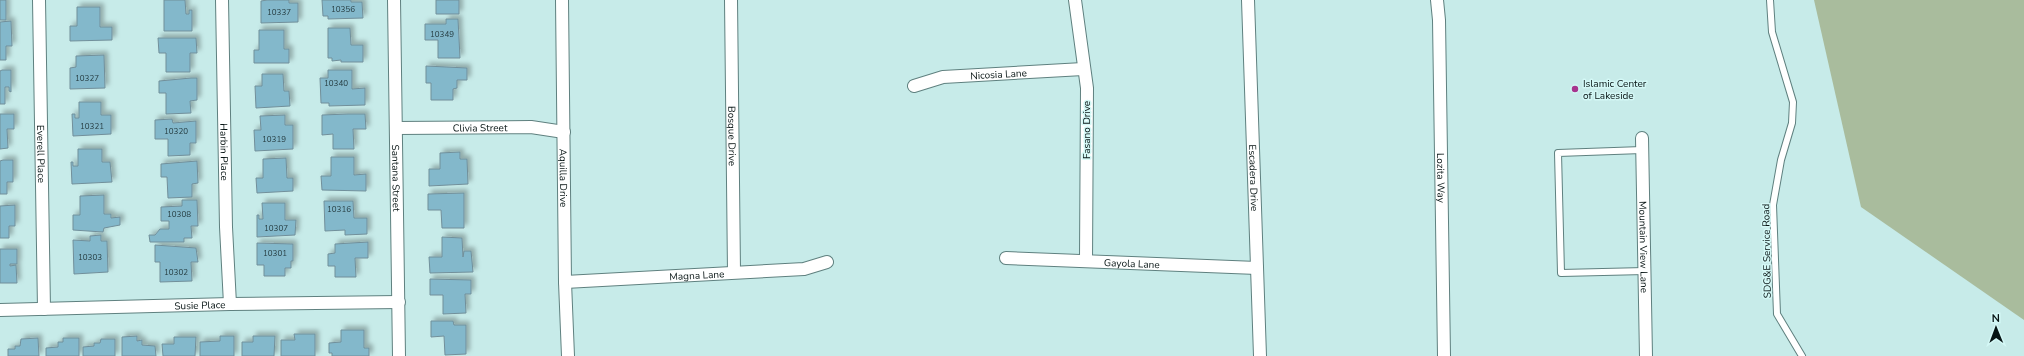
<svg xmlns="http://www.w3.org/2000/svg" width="2024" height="356" viewBox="0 0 2024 356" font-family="'Nunito Sans',sans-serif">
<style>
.green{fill:#a9bc9d}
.building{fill:#83b8cb;stroke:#718f9a;filter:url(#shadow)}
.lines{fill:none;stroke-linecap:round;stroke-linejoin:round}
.lane-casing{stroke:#5f807f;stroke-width:8}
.street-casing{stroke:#5f807f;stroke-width:14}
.lane{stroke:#fff;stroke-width:6}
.street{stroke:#fff;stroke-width:12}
.poi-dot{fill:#a7348e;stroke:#d4f8f6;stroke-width:1.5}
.labels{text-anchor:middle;stroke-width:3;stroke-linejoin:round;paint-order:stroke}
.number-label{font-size:8px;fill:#263d42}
.street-label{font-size:10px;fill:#071414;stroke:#d4f8f6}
.poi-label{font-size:10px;fill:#071414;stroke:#d4f8f6;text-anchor:start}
</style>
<defs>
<filter id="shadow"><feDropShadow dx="3.5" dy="-3.5" stdDeviation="2" flood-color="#0004"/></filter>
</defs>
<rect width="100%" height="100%" fill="#c7ebe9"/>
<path class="green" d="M1814,0h210v320l-163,-113z"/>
<path class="building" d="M0,0h6v20h-6z
M164,0h21l1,14h3v-4h3v21h-28z
M267,0h22v3h9v19l-37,1v-22z
M322,0h29v2h11l1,16 -35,1v-3h-5z
M436,0h23v14h-23z
M77,7h23v20h12v13l-42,1v-15h7z
M446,19h12l2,39h-22v-18h-13v-16h21z
M11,21l1,25h-6v14h-6v-38z
M328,28h22l1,17h12v17h-22v-2l-9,1v-3h-4z
M259,30h25v19h5v14h-35v-13h5z
M158,38h38l1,15h-7v19h-24v-19h-7z
M104,55l1,33 -35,1v-21l6,-1v-11z
M426,66l41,2v12h-10v8l-4,1v11h-22v-17h-5z
M2,70h9v22l-2,-1v-4h-4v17h-5v-33z
M328,70h24v19l13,-1v17l-36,1v-3h-8l-1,-25h8z
M262,74h21l1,17h5l1,15 -34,2 -1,-22h7z
M191,78h6v22l-7,1 1,12 -25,1v-21h-7v-12z
M79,102h22v13h10v19l-38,2 -1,-22h3v4h4z
M0,114h14v15h-7l1,19 -8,1z
M348,114h17l1,15h-13l1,20h-21v-15l-11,1v-20z
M285,115v10h8v24l-38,2 -1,-21h7l-1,-14z
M172,119l1,4 23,-2v22h-6v12l-22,1v-17h-13v-19z
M78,149h24v13h8l2,20 -40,2 -1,-22h2v4h5z
M460,152v7h7l1,25 -39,2v-17h11v-16z
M331,157h23v18l12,-1v17l-44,-1 -1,-14h10z
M286,158l1,20h6v13l-36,2 -1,-15h7v-19z
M3,160h10v22h-6v12h-7v-33z
M197,161l1,22 -6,1v13l-24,1 -1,-21h-6v-13z
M464,193v35h-22l-1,-18h-13v-16z
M104,195v19h7v4l9,-1v8l-16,3 -1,4 -30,-2v-15h7v-19z
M182,200h15l1,26h-7l1,12h-8v4h-34l-1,-7h6l5,-6h9v-8h-8v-14l21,-1z
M324,201h29l1,17h13v16l-22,1v-5l-20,1z
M262,203h23v17h11l-1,15 -38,2v-22h2v4h4z
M15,205v21h-6v12h-9v-32z
M101,235v6h6l1,31 -34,2 -1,-34 17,1v-5z
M442,237l20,1 1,19 1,-6h7l2,21 -43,1 -1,-16h13z
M368,242v16h-13l1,19h-21v-11h-7v-12l7,-1v-9z
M257,243l36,1v17h-2v7h-6v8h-21v-11h-7z
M155,245l41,3 2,14h-7l1,19 -32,1v-20h-5z
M0,249h17v15h-7v2l6,-1 1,18h-17z
M430,279l41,1v14h-6l1,19 -23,1v-19h-13z
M431,321h22l1,4h12v29l-21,1 -1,-19 -13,1z
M341,330h23v18h5v8h-37v-3h-3v-10l12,-1z
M294,334h21v22h-34v-16h14z
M137,336v5l5,-1v5l13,1 1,10h-34v-19z
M220,336h14v20h-34v-14l20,-1z
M253,336h22l-1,20h-32v-14h11z
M174,337h22l-1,19h-32l-1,-12h12z
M38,338l1,18h-31v-7h7v-3h5l1,-7z
M63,338h16v18h-33v-8l12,-1v-5h5z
M101,339h14v17h-32v-9l11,-1v-3h6z"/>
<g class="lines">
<defs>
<path id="lane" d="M1770,0l2,32 21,70 -1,21 -11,37 -8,45 4,109 25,42
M1642,150l-84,3 3,120 84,-2"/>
<g id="street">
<path id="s1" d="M39,0l5,309"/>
<path id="s2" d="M222,0l4,227 4,77"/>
<path id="s3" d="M394,0l5,356"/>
<path id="s4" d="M562,0l3,282 3,74"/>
<path id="s5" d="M731,0l3,272"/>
<path d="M1075,0l12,88 -1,173"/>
<path id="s6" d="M1248,0l12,356"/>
<path id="s7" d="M1437,0l2,20 5,336"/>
<path id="s8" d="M914,86l29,-9 140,-8"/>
<path id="s9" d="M396,128l135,-1 33,5"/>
<path id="s10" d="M1642,138l4,218"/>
<path id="s11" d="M1006,258l251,10"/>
<path id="s12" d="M565,282l239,-13 23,-7"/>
<path id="s13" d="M0,310l230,-6 169,-2"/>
</g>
</defs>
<use href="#lane" class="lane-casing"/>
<use href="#street" class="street-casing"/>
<use href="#lane" class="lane"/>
<use href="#street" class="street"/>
</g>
<circle class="poi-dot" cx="1575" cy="89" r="4"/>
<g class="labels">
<g class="number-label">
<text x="343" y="12">10356</text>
<text x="279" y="15">10337</text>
<text x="442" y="37">10349</text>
<text x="87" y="81">10327</text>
<text x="336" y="86">10340</text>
<text x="92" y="129">10321</text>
<text x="176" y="134">10320</text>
<text x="274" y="142">10319</text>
<text x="339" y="212">10316</text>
<text x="179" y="217">10308</text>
<text x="276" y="231">10307</text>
<text x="275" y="256">10301</text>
<text x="90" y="260">10303</text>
<text x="176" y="275">10302</text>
</g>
<g class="street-label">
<text dy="4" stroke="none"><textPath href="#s8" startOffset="86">Nicosia Lane</textPath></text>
<text dy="4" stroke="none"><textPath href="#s9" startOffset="84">Clivia Street</textPath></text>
<text transform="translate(1086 130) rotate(-90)" y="4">Fasano Drive</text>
<text dy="4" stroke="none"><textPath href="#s5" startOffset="136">Bosque Drive</textPath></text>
<text dy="4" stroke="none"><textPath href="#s2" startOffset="152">Harbin Place</textPath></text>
<text dy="4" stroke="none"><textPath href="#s1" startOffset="154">Everell Place</textPath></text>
<text dy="4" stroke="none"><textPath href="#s3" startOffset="178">Santana Street</textPath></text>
<text dy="4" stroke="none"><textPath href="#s4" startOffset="178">Aquilla Drive</textPath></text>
<text dy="4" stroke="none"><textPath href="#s6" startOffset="178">Escadera Drive</textPath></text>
<text dy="4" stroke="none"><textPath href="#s7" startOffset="178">Lozita Way</textPath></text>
<text dy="4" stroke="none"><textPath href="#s10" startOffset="109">Mountain View Lane</textPath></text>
<text transform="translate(1766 251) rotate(-91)" y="4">SDG&amp;E Service Road</text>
<text dy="4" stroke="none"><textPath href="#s11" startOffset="126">Gayola Lane</textPath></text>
<text dy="4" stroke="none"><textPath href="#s12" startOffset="132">Magna Lane</textPath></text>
<text dy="4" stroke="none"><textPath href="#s13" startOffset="200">Susie Place</textPath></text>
</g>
<g class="poi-label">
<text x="1583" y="87">Islamic Center<tspan x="1583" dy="12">of Lakeside</tspan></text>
</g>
</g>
<g transform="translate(1996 328) rotate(359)" stroke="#d4f8f6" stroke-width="3" paint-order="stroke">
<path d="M0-3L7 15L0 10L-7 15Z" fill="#071414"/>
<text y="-6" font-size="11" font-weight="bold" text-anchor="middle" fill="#071414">N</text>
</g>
</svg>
